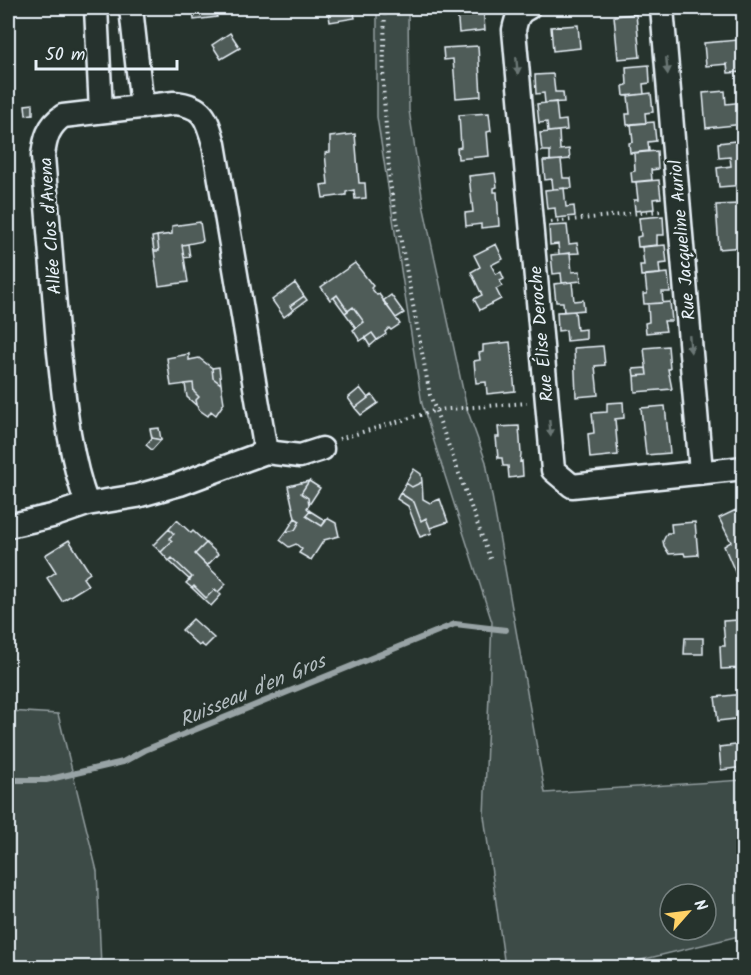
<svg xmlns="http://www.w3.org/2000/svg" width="751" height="975" viewBox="0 0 751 975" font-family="Kalam,sans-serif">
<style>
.green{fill:#3e4b47;stroke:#939ea0;stroke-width:1.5;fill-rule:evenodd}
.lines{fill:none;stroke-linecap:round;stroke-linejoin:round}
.stream{stroke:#98a3a5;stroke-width:6}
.building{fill:#505c59;stroke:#e8f1f8;stroke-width:1.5}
.minor-casing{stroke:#e8f1f8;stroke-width:27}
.path{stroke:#e8f1f8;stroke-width:4;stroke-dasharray:1.5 4.5;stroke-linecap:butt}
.minor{stroke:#26332d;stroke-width:22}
.oneway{fill:#6a7674}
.labels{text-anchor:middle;stroke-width:5;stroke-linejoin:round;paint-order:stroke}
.street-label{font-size:18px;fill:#e8f1f8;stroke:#26332d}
.water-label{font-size:20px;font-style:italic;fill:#b3bdc0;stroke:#26332d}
</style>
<rect width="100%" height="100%" fill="#26332d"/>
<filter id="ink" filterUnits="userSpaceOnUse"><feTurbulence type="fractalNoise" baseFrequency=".0167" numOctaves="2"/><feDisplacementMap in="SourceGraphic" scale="12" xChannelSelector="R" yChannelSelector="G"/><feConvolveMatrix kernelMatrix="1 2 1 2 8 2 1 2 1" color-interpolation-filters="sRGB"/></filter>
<g filter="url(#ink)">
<path class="green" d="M377,8h31l1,102 15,99 43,200 19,53 59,331 198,-13v155l-130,32h-108l-21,-151 8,-194 -70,-218 -45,-287zM670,894h36v36h-36z
M8,711l50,3 39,157 4,96h-93z"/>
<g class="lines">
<path class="stream" d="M8,780h38l77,-18 22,-12 310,-126 51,6"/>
</g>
<path class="building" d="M193,8h22l2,9 -23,3z
M328,8h25l2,10 -25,4z
M446,8h37l2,22 -26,3 -2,-25z
M636,14l4,43 -22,2 -4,-43z
M578,25l2,23 -27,3 -2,-24z
M230,33l10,15 -19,11 -9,-14z
M738,40l2,22h4v10l-16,1 -1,-9 -21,2 -2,-23z
M478,46l3,50 -25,2 -3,-39 -9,1 -1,-12z
M649,65l1,18 -7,1 1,10 -20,2 -1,-10 4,-1 -1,-18z
M553,74l2,18h8l1,10 -19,1 -1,-10 -8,1 -1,-19z
M725,91l1,13 18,-2v22l-38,4 -3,-35z
M651,93l2,19 -8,1 1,10 -19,2 -1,-11h4l-2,-18z
M556,102l2,19 8,-1 1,10 -19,2 -1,-10 -8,1 -2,-19z
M33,104v10l-7,1 -1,-10z
M489,113l2,18 -4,1 2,24 -31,3 -1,-11 4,-1 -2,-32z
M654,122l2,19 -8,1 1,9 -19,2 -1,-10 4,-1 -2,-18z
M559,131l1,19 9,-1 1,10 -20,2v-10h-8l-2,-18z
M355,134l4,49h6l1,15 -11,1 -1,-9 -8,2v3l-23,3 -2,-13 7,-1 -3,-31 5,-1v-15z
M744,140v45l-25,2 -2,-19 14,-2 -1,-9 -11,1 -1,-15z
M657,151l1,18 -7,1 1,10 -20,2 -1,-10 4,-1 -1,-18z
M561,160l2,18h8l1,10 -19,1 -1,-10 -7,1 -2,-19z
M495,173l2,14 -3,1v4h3l2,34 -18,2v-4l-15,2 -1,-13 8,-1 -4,-36z
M659,180l2,18 -8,1 1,10 -19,2 -1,-11h4l-2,-18z
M564,188l2,19 8,-1 1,10 -19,2 -1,-10 -8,1 -2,-19z
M739,204l4,43 -24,2 -3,-44z
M663,216l1,19h-7v10l-19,2 -1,-10 4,-1 -2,-18z
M200,222l3,19 -21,4 6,37 -29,4 -5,-35h5l-2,-15 15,-2v-8z
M567,225l2,19 8,-1 2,10 -20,1 -1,-10 -8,1 -1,-19z
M157,236l2,15h-5l-2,-14z
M188,244l2,13 -6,1 -2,-13z
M496,244l7,15 -12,6 5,9 5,-2 3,7 -4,2 2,5 -6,3 5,10 -21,11 -6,-11 8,-4 -11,-23 9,-5 -6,-12z
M665,245l2,18 -8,1 1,10 -19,2 -1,-11h4l-2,-18z
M570,253l2,19 8,-1 1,10 -19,2 -1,-10 -8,1 -2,-19z
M355,263l18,23 -2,2 6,7 2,-1 21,30 -9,6 -2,-2 -4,4 1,2 -9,6 -5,-7 -12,8 -7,-11 11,-8 -11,-15 -5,4 -11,-16 -7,5 -9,-13z
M668,273l2,19h-8l1,11 -19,1 -1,-10h4l-2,-19z
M572,282l2,19 9,-1 1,10 -20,2 -1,-10h-7l-2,-18z
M295,283l9,13 -14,10 3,4 -9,7 -12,-17z
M337,295l11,16 -3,2 -11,-15z
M391,295l13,18 -8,5 -13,-17z
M304,296l3,4 -14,10 -3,-4z
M670,302l2,19h-8l2,10 -20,2 -1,-10 4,-1 -1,-18z
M353,307l11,15 -8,6 -11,-15z
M575,311l2,19 9,-1v10l-19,2 -1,-11 -8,1 -1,-19z
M372,333l5,7 -7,6 -5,-8z
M510,342l5,49 -28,3 -1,-12 -10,1 -2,-22 6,-1 -1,-7 4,-1v-7z
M603,346l2,19 -10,1 3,29 -22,2 -2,-49z
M668,346l2,23h-2l4,20 -37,3 -1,-16 13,-1 -3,-27z
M189,354v6l10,-2 13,10 1,10 8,6 3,19 -8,12 -5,-4 -3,5 -10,-7 -2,-9 3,-3 -5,-5 -1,-9 -22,3 -4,-28z
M219,367l2,17 -8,-6 -1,-10z
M646,368l1,7 -13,1 -1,-7z
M193,383l1,9 5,5 -3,3 1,6 -10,-9 -2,-13z
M360,388l8,10 -13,10 -7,-10z
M372,395l6,8 -17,12 -6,-7z
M623,402l1,16 -9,1 3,36 -28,3 -2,-24 6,-1 -2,-20 15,-1v-9z
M665,406l5,47 -24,2 -5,-47z
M519,426l2,28 -1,8 2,-1 1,15 -14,2 -1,-12h-5l-1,-8h-4l-2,-21h3l-1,-10z
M159,428l2,12 -9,-2 -2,-9z
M152,438l9,2 -9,10 -6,-5z
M414,469l7,5 1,8 -10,5 -6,-4z
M309,481l11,7 -11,17 -1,-7 -7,-5z
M309,481l-8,12 7,5 1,7 -2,3 3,3 -4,5 16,10 5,-8 9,5 3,13 -15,4 -13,20 -12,-7 3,-4 -6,-5 -7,3 -9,-7 6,-8 9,-2 5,-9 -5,-3 -7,-32z
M422,482l1,17 7,4 10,-4 8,23 -18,6 -4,-10 -5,3 -7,-19 -14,-9 6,-10 6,4z
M400,493l14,9 7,19 5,-3 6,15 -12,4 -12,-31 -11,-7z
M736,510l8,15v54l-5,2 -15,-35 7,-4 -12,-24z
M310,511l16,10 -4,5 -16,-10z
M295,518l5,3 -5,9 -9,2z
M177,520l14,13 2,-2 13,12 -11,11 31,30 -8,8 -3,-3 -9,9 -12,-12 -2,2 -6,-5 6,-6 -20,-19 -3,3 -8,-9 11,-11 -3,-3 5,-4 -5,-5z
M695,522l3,33 -13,1 -1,-3 -15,1 -5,-8 -1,-5 4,-8h5l-1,-9z
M169,529l5,5 -5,4 3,3 -11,11 -8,-7z
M69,540l21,33 -7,5 5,7 -26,16 -15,-23 9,-6 -11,-17z
M206,543l12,11 -11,12 -12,-12z
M172,558l20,19 -2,3 -21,-19z
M194,586l12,12 9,-9 6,6 -10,11 -19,-18z
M193,619l21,19 -9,9 -4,-3 -2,2 -17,-16z
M739,620h5v48l-23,1 -1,-23h5l-2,-25z
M685,638h18v16h-19z
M744,694v24l-26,3 -3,-24z
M744,744v23l-23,3 -2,-23z"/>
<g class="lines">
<defs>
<path id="minor" d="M96,8l5,103
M131,8l11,99
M528,8c-10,4 -12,12 -14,22l39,440 19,16 172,-18
M662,8l39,464
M87,504c-19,-52 -23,-107 -29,-161 -5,-62 -10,-125 -15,-187 2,-17 5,-30 20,-40l111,-13c29,2 33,15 40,41l52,308
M8,526l44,-10 35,-12 50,-8 43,-12 86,-32 34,4 22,-7"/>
</defs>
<use href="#minor" class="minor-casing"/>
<path class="path" d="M385,8l-2,77 7,98 40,212 61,166
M551,222l109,-11
M339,439l98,-29 90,-7"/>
<use href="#minor" class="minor"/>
</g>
<defs><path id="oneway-solid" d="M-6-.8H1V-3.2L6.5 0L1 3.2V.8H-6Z" transform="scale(1.5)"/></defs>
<g class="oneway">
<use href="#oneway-solid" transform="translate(517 66) rotate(85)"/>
<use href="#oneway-solid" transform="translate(667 66) rotate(85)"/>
<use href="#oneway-solid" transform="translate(690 344) rotate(85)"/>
<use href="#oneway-solid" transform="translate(550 428) rotate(85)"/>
</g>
</g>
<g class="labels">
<g class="street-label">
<text transform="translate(50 226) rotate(-94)" y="6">Allée Clos d'Avena</text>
<text transform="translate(682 240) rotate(-95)" y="6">Rue Jacqueline Auriol</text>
<text transform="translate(541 334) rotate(-95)" y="6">Rue Élise Deroche</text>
</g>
<g class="water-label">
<text transform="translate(252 690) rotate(-23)" y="7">Ruisseau d'en Gros</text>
</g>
</g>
<rect width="751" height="975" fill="none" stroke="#26332d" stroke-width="30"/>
<rect x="15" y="15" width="721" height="945" fill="none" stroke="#e8f1f8" stroke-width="2" filter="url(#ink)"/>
<g transform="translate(688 912) rotate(62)"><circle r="28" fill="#26332d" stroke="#747f7e" stroke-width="1.5"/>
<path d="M0-4.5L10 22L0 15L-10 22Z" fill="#ffd166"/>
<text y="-9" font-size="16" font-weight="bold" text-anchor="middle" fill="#e8f1f8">N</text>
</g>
<path d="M36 60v9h141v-9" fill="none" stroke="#e8f1f8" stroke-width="3"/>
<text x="45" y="60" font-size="18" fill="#e8f1f8" stroke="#26332d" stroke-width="4.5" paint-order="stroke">50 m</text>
</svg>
